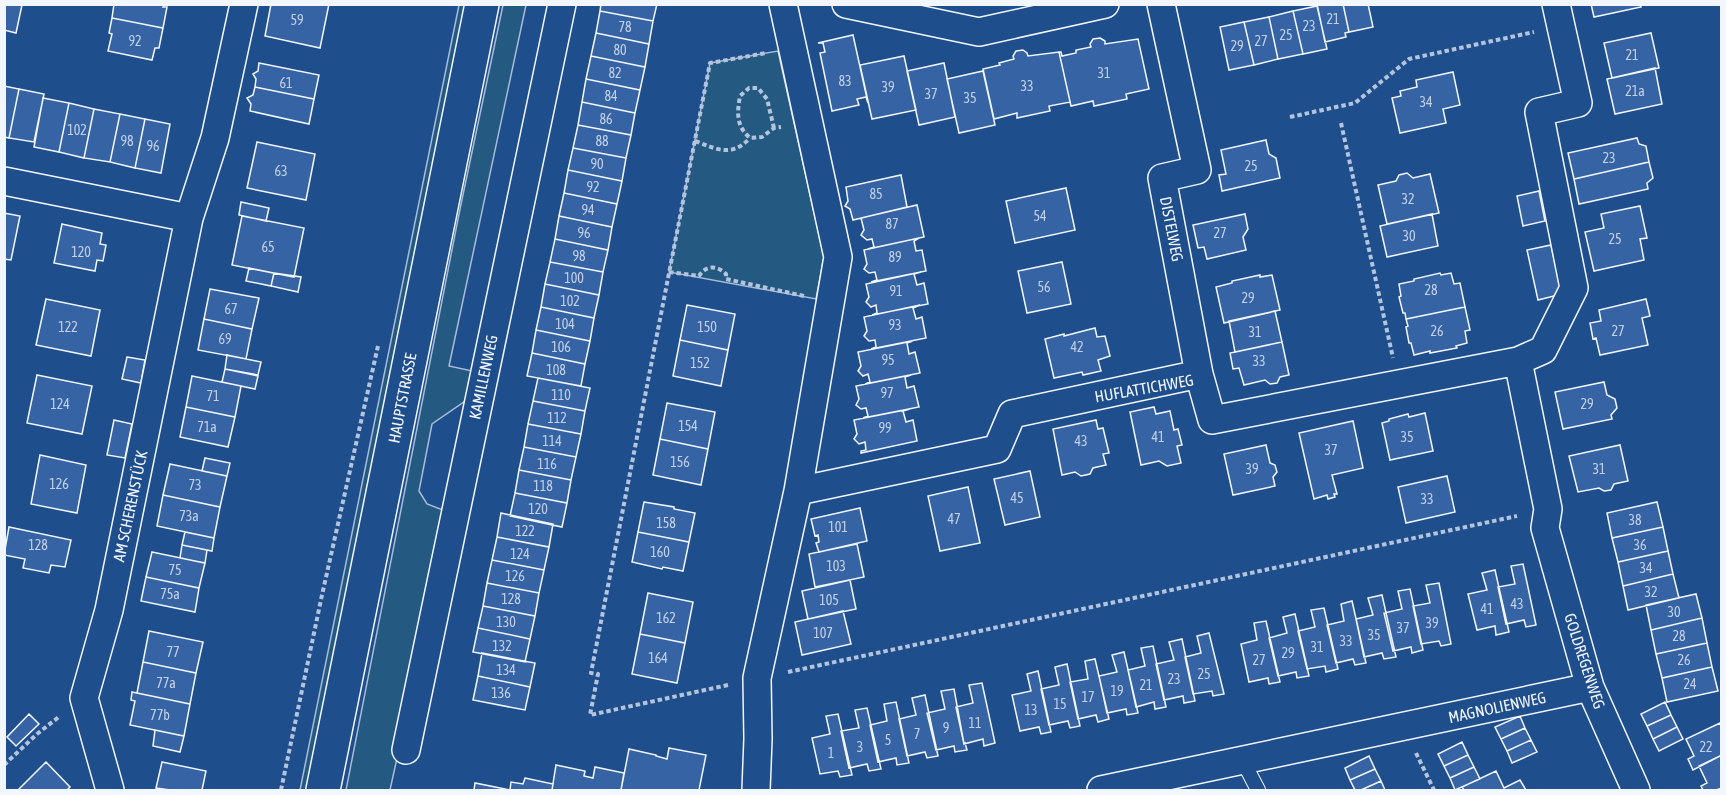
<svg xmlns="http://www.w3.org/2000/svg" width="1726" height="795" viewBox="0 0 1726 795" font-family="'Asap Condensed',sans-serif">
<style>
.green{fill:#245a82;stroke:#a8bbd7;stroke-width:1.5}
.building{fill:#3563a3;stroke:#f2f6ff;stroke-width:1.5}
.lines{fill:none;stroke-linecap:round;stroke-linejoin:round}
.service-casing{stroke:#f2f6ff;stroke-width:16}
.minor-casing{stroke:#f2f6ff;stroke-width:30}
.secondary-casing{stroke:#f2f6ff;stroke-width:36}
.path{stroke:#b3c4dc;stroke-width:4;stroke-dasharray:4.5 3;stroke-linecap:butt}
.service{stroke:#1f4e8c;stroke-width:14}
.minor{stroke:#1f4e8c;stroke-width:27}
.secondary{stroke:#1f4e8c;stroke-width:33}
.labels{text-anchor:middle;stroke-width:4.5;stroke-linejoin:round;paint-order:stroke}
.number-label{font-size:14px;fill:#c3d1e8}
.street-label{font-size:16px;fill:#f2f6ff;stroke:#1f4e8c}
</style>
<rect width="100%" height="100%" fill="#1f4e8c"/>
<path class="green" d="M459,5h10l-161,785h-8z
M503,5h23l-77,361 28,6 -6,25 -39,27 -13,67 8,13 24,9 -61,277h-44l114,-581z
M778,51l46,206 -8,42 -147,-27 41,-209z"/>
<path class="building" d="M4,4l18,1 -6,28 -12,-3z
M114,4h50l-1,3h4l-4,21 -51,-10z
M271,4h58l-9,44 -55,-12z
M601,4h56l-4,17 -53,-10z
M1317,4h26l6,28 -4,1 1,4 -21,5z
M1343,4h25l5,23 -24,5z
M1591,4h49l1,3 -47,10z
M1317,6l10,43 -24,5 -10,-43z
M600,11l53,10 -4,23 -53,-11z
M1293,11l10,43 -25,5 -9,-42z
M1269,17l9,42 -24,6 -10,-43z
M112,18l51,10 -4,20h-4l-3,12 -44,-9 4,-17 -3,-1z
M1244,22l10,43 -25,5 -9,-43z
M596,33l53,11 -4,23 -54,-11z
M1651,33l8,35 -47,10 -8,-35z
M853,35l15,68 -2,-6 -9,2 2,6 -27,6 -12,-58 5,-1 -2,-9h-5z
M1100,38l5,3v3l33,-5 11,50 -23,5 1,5 -33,7 -1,-5 -22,5 -12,-54h2l1,4 14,-3v-3l15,-3 -1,-3 3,-5z
M1023,50l4,3 1,3 31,-4 12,54 -1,-4 -21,4 1,5 -33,7v-5l-23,6 -11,-50 17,-4 -1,-2 15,-4 -1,-3 3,-5z
M591,56l54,11 -5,23 -54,-11z
M904,56l12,54 -44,9 -12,-54z
M259,63l60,12 -5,24 -59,-12 1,-8 -3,-5 5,-3z
M944,63l11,54 -36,8 -12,-54z
M1655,68l7,36 -47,10 -8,-35z
M983,71l12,54 -36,8 -12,-54z
M1453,72l7,33 -17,4 3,14 -46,10 -8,-35 9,-2 -1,-5 17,-4 -1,-7z
M586,79l54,11 -5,23 -53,-11z
M4,86l15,3 -10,49 -5,-1z
M255,87l59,12 -5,25 -59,-13 1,-7 -4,-6 6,-3z
M19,89l25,5 -10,48 -25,-4z
M43,98l26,5 -10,49 -25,-5z
M582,102l53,11 -4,22 -53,-10z
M69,103l25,6 -10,49 -25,-6z
M94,109l26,5 -10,48 -26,-4z
M120,114l25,5 -10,49 -25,-6z
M145,119l25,5 -9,49 -26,-5z
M578,125l53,10 -5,23 -53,-10z
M1637,138l2,6 7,2 3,16 -75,17 -6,-26z
M1266,140l3,14 7,4 4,20 -58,13 -3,-16 7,-1 -5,-24z
M257,142l58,12 -9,46 -59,-12z
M573,148l53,10 -4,23 -54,-11z
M1649,162l4,16 -6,5 1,6 -69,15 -5,-25z
M568,170l54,11 -5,23 -53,-11z
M1407,173l6,5 17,-4 9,39 -52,11 -9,-39 18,-4 3,-6z
M901,175l6,32 -54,13 -3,-11 -5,-3 3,-5 -2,-14z
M1066,188l9,42 -60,13 -9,-42z
M1539,191l6,30 -22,5 -6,-30z
M564,193l53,11 -5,23 -53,-11z
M241,202l28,6 -3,13 -27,-6z
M917,205l7,32 -56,12 6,-2 -2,-8 -5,1 -6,-5 3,-5 -3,-12z
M1640,206l7,32 -7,1 4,21 -50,11 -9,-39 19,-4 -3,-14z
M4,213l16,3 -9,44 -7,-1z
M1245,214l3,15 -5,8 3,13 -39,9 -3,-12 -6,1 -5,-23z
M1432,214l6,32 -51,11 -7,-31z
M242,216l62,12 -10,49 -62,-12z
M559,216l53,11 -4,23 -53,-11z
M62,224l40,9 -2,11 6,1 -3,16 -6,-1 -2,11 -41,-8z
M919,238l-5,3 2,10 6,-1 4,21 -55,11 6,-2 -2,-8 -6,1 -5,-4 3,-5 -3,-14z
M555,239l53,11 -5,22 -53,-10z
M1551,245l11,49 -24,6 -11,-50z
M550,262l53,10 -4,23 -54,-11z
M1062,262l9,42 -44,9 -9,-42z
M249,268l25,5 -3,13 -25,-5z
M921,272l-7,2 3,11 7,-2 4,21 -56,11 5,-2 -1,-8 -5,2 -5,-5 3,-5 -3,-13z
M274,273l27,4 -3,15 -27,-6z
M1440,273l1,2 10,-2 3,11 6,-1 5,24 -59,12 -1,-6h-2l-4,-16 2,-1 -2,-12 15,-3v-2z
M1260,275v2l12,-2 8,35 -56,13 -8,-36 16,-4v-2z
M545,284l54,11 -5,23 -53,-11z
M210,289l49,9 -7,31 -48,-10z
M46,299l54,11 -9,46 -55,-11z
M1646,299l4,17 -8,2 6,27 -48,10 -4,-17 -3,1 -3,-16 11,-2 -2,-11z
M687,305l48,9 -7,36 -48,-10z
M920,305l-7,3 3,11 6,-2 4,21 -55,11 5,-2 -1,-7 -6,1 -5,-5 3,-5 -3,-14z
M541,307l53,11 -4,23 -54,-11z
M1465,307l5,23 -5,1 2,12 -11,3 1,2 -27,5v-2l-16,4 -3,-12h-2l-3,-16 2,-1 -2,-7z
M1275,311l7,31 -47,10 -6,-31z
M204,319l48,10 -6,30 -48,-9z
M1095,328l2,9 8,-1 5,20 -12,4 3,11 -18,4 -1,-3 -28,6 -9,-39 19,-5v2z
M536,330l54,11 -5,23 -53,-11z
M680,340l48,10 -7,36 -48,-10z
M913,341l-6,2 2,11 6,-2 5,21 -55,11 5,-2 -2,-8 -5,2 -5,-5 3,-5 -3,-14z
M1282,342l7,33 -9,2 -3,6 -7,1 -5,-4 -21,5 -5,-17 -6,1 -3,-16z
M532,353l53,11 -4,22 -54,-10z
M227,355l34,7 -3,13 -33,-6z
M127,357l18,3 -4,23 -19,-4z
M225,369l33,7 -3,13 -33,-7z
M37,375l55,11 -10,48 -55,-11z
M911,375l-6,2 2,11 7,-2 5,21 -56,11 5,-2 -2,-8 -5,1 -5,-4 3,-6 -3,-13z
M192,376l49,10 -6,31 -49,-10z
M538,378l52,10 -5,23 -52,-10z
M1604,382l3,13 8,4 2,9 -6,7 1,4 -49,10 -8,-37z
M533,401l52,10 -4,23 -53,-10z
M667,403l48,9 -7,37 -48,-10z
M186,407l49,10 -7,30 -48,-10z
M1154,407l2,7 14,-3 4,19 4,-1 4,16 -5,1 4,17 -14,3 -8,-5 -18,4 -11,-53z
M910,409l-7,2 3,11 7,-2 4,21 -56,12v-2l5,-1 -1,-8 -6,2 -5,-5 3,-5 -3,-14z
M1425,413l8,38 -43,9 -8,-37 7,-2v-2l19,-5 1,3z
M114,420l18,4 -7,34 -18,-3z
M1096,420l2,9 5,-1 6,25 -6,1 3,11 -13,3 -3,6 -9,2 -6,-4 -13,3 -9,-46z
M1353,421l10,47 -31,7 5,19h-3l1,3 -7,2 -1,-4 -13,4 -15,-66z
M528,424l53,10 -5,23 -52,-10z
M660,439l48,10 -7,36 -48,-10z
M1266,445l4,18 5,2 2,7 -4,5 2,9 -42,9 -9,-41z
M1620,445l8,36 -14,3 -3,6 -7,1 -5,-3 -21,4 -9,-36z
M524,447l52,10 -5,23 -52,-10z
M40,455l46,10 -9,48 -46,-9z
M205,458l25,5 -3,13 -25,-5z
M170,464l57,12 -7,31 -57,-12z
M519,470l52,10 -4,23 -52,-10z
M1030,471l10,46 -35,8 -11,-46z
M1447,476l8,36 -49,11 -8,-36z
M968,487l12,56 -40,8 -12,-55z
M515,493l52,10 -5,24 -52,-11z
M163,495l57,12 -6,31 -57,-12z
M644,502l30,5v2l21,4 -6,29 -51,-10z
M1657,502l6,25 -51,11 -5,-25z
M860,508l7,33 -48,11 -3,-9 3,-1 -1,-7 -3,1 -4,-17z
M501,513l52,11 -4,23 -52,-10z
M9,527l62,13 -6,27 -14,-2 -2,8 -26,-5 2,-9 -21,-4z
M1663,527l5,24 -50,11 -6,-24z
M185,532l29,6 -2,13 -30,-6z
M638,532l51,10 -6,29 -20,-4 -1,2 -30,-7z
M497,537l52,10 -5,23 -52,-10z
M857,544l7,33 -49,10 -6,-33z
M182,545l25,5 -2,13 -25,-5z
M1668,551l5,23 -50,12 -5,-24z
M152,552l53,11 -6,25 -53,-11z
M492,560l52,10 -5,23 -52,-10z
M1523,564l13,61 -10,2 -2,-7 -18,4 -8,-37 17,-3 -4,-18z
M1495,570l14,62 -13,3 -1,-9 -18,4 -9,-36 19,-4 -5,-17z
M1673,574l6,24 -51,12 -5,-24z
M146,577l53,11 -4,24 -54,-11z
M850,580l6,29 -48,10 -6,-28z
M487,583l52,10 -4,23 -52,-10z
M1439,583l12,61 -10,2 -2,-5 -18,3 -8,-38 17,-3 -4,-18z
M1410,589l13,61 -11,3 -1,-6 -18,4 -9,-38 18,-4 -4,-18z
M648,593l45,9 -8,41 -45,-9z
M1696,594l6,24 -51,12 -5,-25z
M1382,595l14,62 -12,2 -2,-6 -18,4 -8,-38 17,-4 -5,-17z
M1352,601l14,62 -11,2 -2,-6 -17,4 -9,-38 17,-4 -3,-17z
M483,606l52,10 -5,23 -52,-11z
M1324,608l14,61 -12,3 -1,-6 -18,3 -9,-38 17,-4 -4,-17z
M843,611l8,33 -49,11 -7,-33z
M1295,614l14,62 -12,2 -1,-6 -18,4 -9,-38 18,-5 -4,-16z
M1702,618l5,25 -51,11 -5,-24z
M1266,621l14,61 -11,2 -1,-6 -19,4 -8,-38 16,-4 -3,-17z
M478,628l52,11 -5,23 -52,-10z
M149,631l54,11 -7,31 -53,-11z
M1209,633l15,61 -11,2 -1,-5 -19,3 -8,-37 16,-4 -4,-17z
M640,634l45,9 -8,40 -45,-9z
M1182,639l13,62 -11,2 -1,-7 -19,4 -8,-36 18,-4 -5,-18z
M1707,643l5,24 -50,11 -6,-24z
M1153,646l13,61 -11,2 -1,-7 -18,5 -8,-37 17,-4 -4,-18z
M1124,652l14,61 -11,2 -1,-6 -19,4 -8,-37 18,-4 -5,-17z
M482,653l53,10 -5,24 -52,-11z
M1095,659l14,60 -11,3 -2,-7 -18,4 -8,-37 18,-3 -3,-18z
M143,662l53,11 -6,31 -53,-11z
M1067,664l13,62 -10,2 -2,-7 -19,4 -8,-36 18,-4 -4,-18z
M1712,667l6,24 -51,11 -5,-24z
M1038,671l13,61 -10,2 -2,-7 -19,4 -8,-36 19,-4 -4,-17z
M478,676l52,11 -5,23 -52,-10z
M982,683l13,60 -11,3 -1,-7 -19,5 -8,-37 17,-4 -4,-18z
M954,689l10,55 1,-1 2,7 -12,2 -1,-6 -18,4 -9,-37 18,-4 -4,-18z
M132,692l58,12 -6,32 -54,-11 5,-24 -4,-1z
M925,695l13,61 -11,2 -2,-6 -18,4 -8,-37 17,-4 -4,-17z
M896,702l13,61 -12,2 -1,-7 -18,4 -8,-37 17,-4 -3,-17z
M1665,702l6,13 -24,11 -6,-12z
M867,708l14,61 -12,2 -2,-7 -18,4 -8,-37 18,-3 -4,-18z
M29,714l10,10 -23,22 -9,-9z
M838,714l14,61 -12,2 -2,-6 -18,3 -8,-36 18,-4 -4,-18z
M1671,715l6,12 -24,12 -6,-13z
M1520,716l5,12 -24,11 -6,-12z
M1720,723l2,3v29l-29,15 -5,-11 6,-3 -8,-17z
M1677,727l6,12 -24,12 -6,-12z
M1525,728l6,12 -24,11 -6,-12z
M155,730l29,6 -4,16 -27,-6z
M1531,740l6,12 -25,11 -5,-12z
M1462,742l6,13 -24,11 -6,-12z
M669,748l37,7 -7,35h-78l8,-41 27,6v1l11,3z
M1468,755l6,12 -24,11 -6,-12z
M1722,755v33l-6,2h-13l-2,-4 6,-3 -8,-17z
M1369,756l6,13 -25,11 -5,-12z
M46,762l24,25 -3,3h-49z
M162,762l44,9 -4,19h-32l-14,-2z
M556,765l29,6 -1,5 9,2 2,-11 29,6 -3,17h-69z
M1474,767l6,12 -25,11 -5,-12z
M1375,769l6,12 -20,9h-6l-5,-10z
M1496,771l8,17 16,-8 6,10h-62l-2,-3z
M525,778l28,6 -1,6h-78l1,-7 35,7 1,-8 12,2z
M1381,781l4,9h-24z"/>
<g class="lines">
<defs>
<path id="service" d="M1243,761l15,29"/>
<path id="minor" d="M846,4l133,28 126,-28
M1161,4l36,166 -35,8 37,196
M4,181l185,37
M1518,361l30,148 -3,19 45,159 46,103
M798,491l199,-42 15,-35 187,-40 13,46 306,-59 25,-11 31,-62 -35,-176 39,-9 -22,-99
M406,750l156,-746
M110,790l-26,-92 25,-88 80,-392 26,-80 29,-134
M756,790l2,-51 -1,-61 41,-187 40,-234 -55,-253
M1101,790l489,-103"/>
<path id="secondary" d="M323,790l159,-786"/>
</defs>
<use href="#service" class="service-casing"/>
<use href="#minor" class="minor-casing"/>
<use href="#secondary" class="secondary-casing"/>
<path class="path" d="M1290,117l65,-14 54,-44 125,-27
M1341,123l52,235
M774,128l-7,-29 -9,-11h-9l-9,8c-3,17 -4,30 10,42l12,-1 12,-9 7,-1
M695,141c22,8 36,17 55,-3
M669,272l30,4c7,-11 18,-11 27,-2v5l78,17
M788,672l729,-156
M728,685l-138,30 8,-41 -7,-1 119,-610 56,-10
M1416,753l18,37
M4,765l33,-31 23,-18
M281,790l41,-195 56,-249"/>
<use href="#service" class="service"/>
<use href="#minor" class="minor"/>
<use href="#secondary" class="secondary"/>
</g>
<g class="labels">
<g class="number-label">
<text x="1333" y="24">21</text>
<text x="297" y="25">59</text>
<text x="1309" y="31">23</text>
<text x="625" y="32">78</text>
<text x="1286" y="40">25</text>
<text x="135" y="46">92</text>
<text x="1261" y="46">27</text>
<text x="1237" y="51">29</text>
<text x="620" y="55">80</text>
<text x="1632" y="60">21</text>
<text x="615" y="78">82</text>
<text x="1104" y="78">31</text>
<text x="845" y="86">83</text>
<text x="286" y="88">61</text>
<text x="1027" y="91">33</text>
<text x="888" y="92">39</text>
<text x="1635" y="96">21a</text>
<text x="931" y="99">37</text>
<text x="611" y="101">84</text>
<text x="970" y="103">35</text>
<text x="1426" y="107">34</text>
<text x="606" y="124">86</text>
<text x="77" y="135">102</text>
<text x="127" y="146">98</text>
<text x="602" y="146">88</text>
<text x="153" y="151">96</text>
<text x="1609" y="163">23</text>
<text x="597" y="169">90</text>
<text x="1251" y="171">25</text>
<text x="281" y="176">63</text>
<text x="593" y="192">92</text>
<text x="876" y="199">85</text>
<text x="1408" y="204">32</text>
<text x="588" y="215">94</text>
<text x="1040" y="221">54</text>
<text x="892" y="229">87</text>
<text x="584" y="238">96</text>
<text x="1220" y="238">27</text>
<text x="1409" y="241">30</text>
<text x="1615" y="244">25</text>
<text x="268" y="252">65</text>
<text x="81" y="257">120</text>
<text x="579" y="261">98</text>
<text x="895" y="262">89</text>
<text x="574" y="283">100</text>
<text x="1044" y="292">56</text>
<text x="1431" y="295">28</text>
<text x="896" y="296">91</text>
<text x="1248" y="303">29</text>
<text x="570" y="306">102</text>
<text x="231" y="314">67</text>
<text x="565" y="329">104</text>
<text x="895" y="330">93</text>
<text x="68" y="332">122</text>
<text x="707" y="332">150</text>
<text x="1437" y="336">26</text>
<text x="1618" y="336">27</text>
<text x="1255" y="337">31</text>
<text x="225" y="344">69</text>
<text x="561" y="352">106</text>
<text x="1077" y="352">42</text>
<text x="888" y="365">95</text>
<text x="1259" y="366">33</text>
<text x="700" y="368">152</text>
<text x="556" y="375">108</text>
<text x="887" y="398">97</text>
<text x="561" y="400">110</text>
<text x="213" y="401">71</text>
<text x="60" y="409">124</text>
<text x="1587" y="409">29</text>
<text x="557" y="423">112</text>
<text x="688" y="431">154</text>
<text x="207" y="432">71a</text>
<text x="885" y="433">99</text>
<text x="1158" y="442">41</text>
<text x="1407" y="442">35</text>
<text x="552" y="446">114</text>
<text x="1081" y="446">43</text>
<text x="1331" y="455">37</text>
<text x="680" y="467">156</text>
<text x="547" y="469">116</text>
<text x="1252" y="474">39</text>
<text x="1599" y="474">31</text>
<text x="59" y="489">126</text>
<text x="195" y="490">73</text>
<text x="543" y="491">118</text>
<text x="1017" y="503">45</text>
<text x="1427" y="504">33</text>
<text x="538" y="514">120</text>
<text x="189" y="521">73a</text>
<text x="954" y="524">47</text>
<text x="1635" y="525">38</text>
<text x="666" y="528">158</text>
<text x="838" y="532">101</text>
<text x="525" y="536">122</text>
<text x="38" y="550">128</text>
<text x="1640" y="550">36</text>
<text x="660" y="557">160</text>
<text x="520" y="559">124</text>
<text x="836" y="571">103</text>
<text x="1646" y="573">34</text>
<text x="175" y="575">75</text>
<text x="515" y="581">126</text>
<text x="1651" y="597">32</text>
<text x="170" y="599">75a</text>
<text x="511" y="604">128</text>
<text x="829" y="605">105</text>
<text x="1517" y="609">43</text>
<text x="1487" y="614">41</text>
<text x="1674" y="617">30</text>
<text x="666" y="623">162</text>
<text x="506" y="627">130</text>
<text x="1432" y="628">39</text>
<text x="1403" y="633">37</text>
<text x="823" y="638">107</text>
<text x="1374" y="640">35</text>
<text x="1679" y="641">28</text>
<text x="1346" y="646">33</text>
<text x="502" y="651">132</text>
<text x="1317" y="652">31</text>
<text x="173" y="657">77</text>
<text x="1288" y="658">29</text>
<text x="658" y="663">164</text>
<text x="1259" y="665">27</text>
<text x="1684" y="665">26</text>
<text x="506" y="675">134</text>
<text x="1204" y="679">25</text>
<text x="1174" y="684">23</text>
<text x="166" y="688">77a</text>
<text x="1690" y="689">24</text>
<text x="1146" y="690">21</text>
<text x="1117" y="696">19</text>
<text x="501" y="698">136</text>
<text x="1088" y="702">17</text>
<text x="1060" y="709">15</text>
<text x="1031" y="715">13</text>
<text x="160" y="720">77b</text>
<text x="975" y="728">11</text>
<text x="946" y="733">9</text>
<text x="917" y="739">7</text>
<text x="888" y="745">5</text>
<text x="860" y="752">3</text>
<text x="1706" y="752">22</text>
<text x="831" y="758">1</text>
</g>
<g class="street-label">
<text transform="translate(1172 229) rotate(79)" y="6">DISTELWEG</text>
<text transform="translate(483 377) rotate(-78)" y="6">KAMILLENWEG</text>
<text transform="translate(1144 388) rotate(-10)" y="6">HUFLATTICHWEG</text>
<text transform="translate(402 398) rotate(-79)" y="6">HAUPTSTRASSE</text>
<text transform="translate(130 506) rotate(-78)" y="6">AM SCHERENSTÜCK</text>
<text transform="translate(1585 661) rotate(72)" y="6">GOLDREGENWEG</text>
<text transform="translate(1497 707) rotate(-12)" y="6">MAGNOLIENWEG</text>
</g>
</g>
<rect width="1726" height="795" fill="none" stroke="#f2f6ff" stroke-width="12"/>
</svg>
